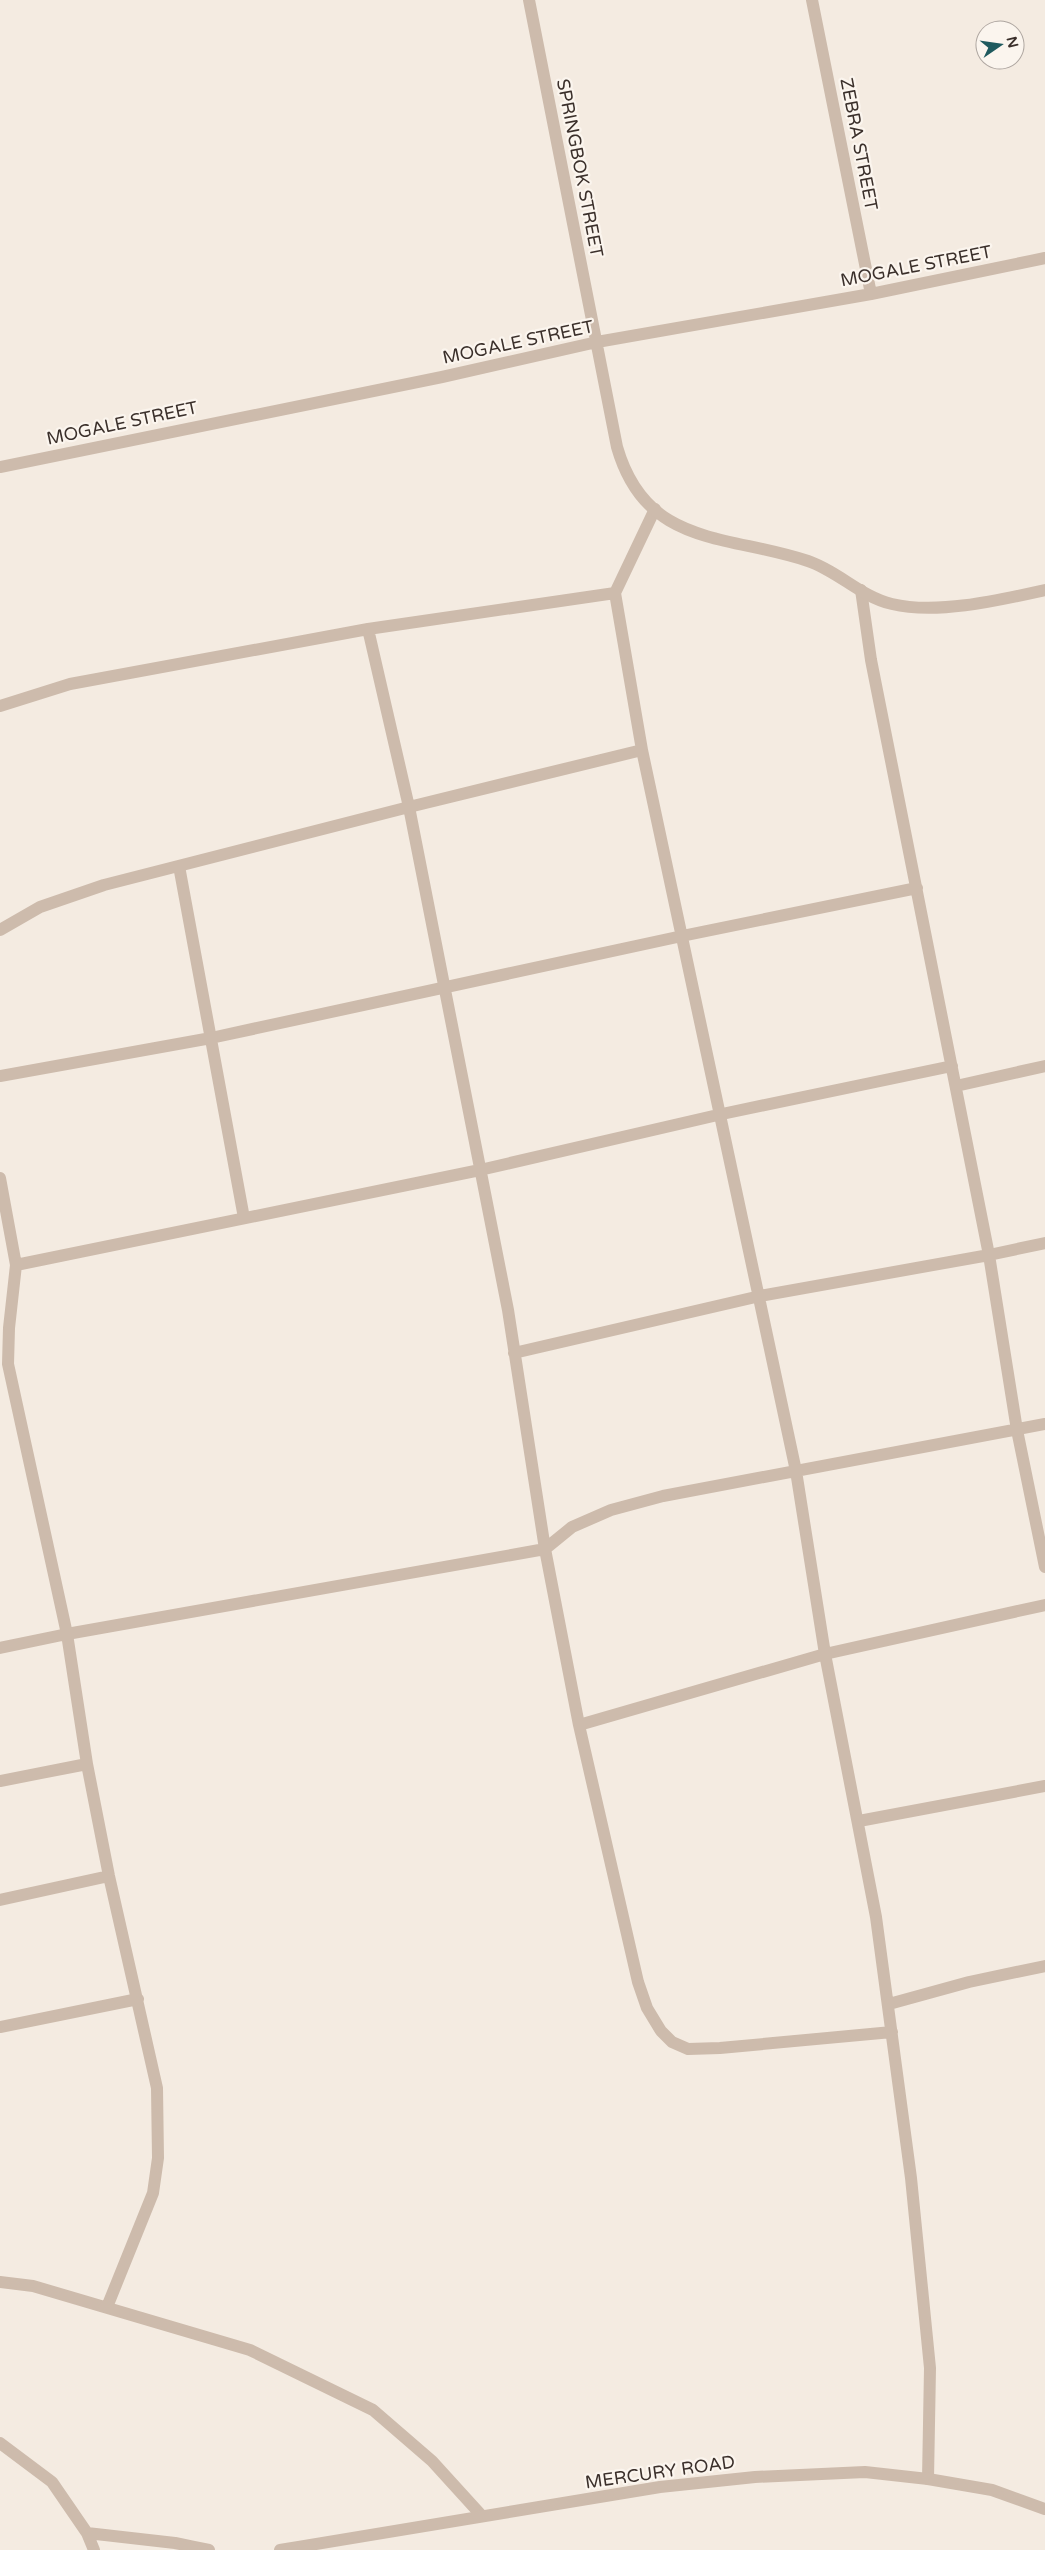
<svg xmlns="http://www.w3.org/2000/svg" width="1045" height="2550" viewBox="0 0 1045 2550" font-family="'Varela Round',sans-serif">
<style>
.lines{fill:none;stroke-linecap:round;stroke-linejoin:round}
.lane{stroke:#cdbbac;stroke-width:12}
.street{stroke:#cdbbac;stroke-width:12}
.labels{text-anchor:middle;stroke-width:4.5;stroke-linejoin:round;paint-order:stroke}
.street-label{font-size:18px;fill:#3b302b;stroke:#fbf5ee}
</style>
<rect width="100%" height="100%" fill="#f4ebe1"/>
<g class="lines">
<path class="lane" d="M861,590l10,70 118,595 56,-12
M368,629l41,178 99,503 37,239 34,176 59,257 9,26 14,23 11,11 16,7 32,-1 172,-16
M0,706l70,-22 298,-55 247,-36
M179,866l65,352
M0,930l40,-23 64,-22 305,-78 233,-57
M0,1076l211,-38 471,-102 235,-48
M956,1086l89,-20
M0,1178l16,87 -7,63 -1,36 59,270 20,130 22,112 48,212 1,70 -5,35 -46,114
M16,1265l464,-95 242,-56 230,-48
M514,1353l246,-57 229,-41 28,175 28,137
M0,1648l67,-14 478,-85 27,-22 39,-17 52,-14 382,-72
M579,1725l246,-71 -29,-183 -154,-721 -27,-157 40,-84
M0,1781l87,-17
M859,1821l186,-35
M0,1900l109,-24
M889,2004l80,-22 76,-16
M0,2027l138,-28
M0,2282l33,4 217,64 123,60 59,51 50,55
M928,2479l2,-111 -19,-190 -35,-261 -51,-263 220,-49"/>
<path class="street" d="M529,0l88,447c29,101 111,87 191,114 30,10 53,36 84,43 45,11 108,-4 153,-14
M812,0l59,294
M0,467l442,-90 155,-35 274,-48 174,-36
M0,2443l52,39 35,51 7,17
M87,2533l88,10 34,7
M280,2550l380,-63 95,-10 110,-5 63,7 64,11 53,19"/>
</g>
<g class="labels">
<g class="street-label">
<text transform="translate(859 144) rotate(79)" y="6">ZEBRA STREET</text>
<text transform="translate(580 168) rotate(79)" y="6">SPRINGBOK STREET</text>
<text transform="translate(916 266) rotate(-11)" y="6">MOGALE STREET</text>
<text transform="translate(518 342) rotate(-12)" y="6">MOGALE STREET</text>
<text transform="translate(122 423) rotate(-12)" y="6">MOGALE STREET</text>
<text transform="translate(660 2472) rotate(-8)" y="6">MERCURY ROAD</text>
</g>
</g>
<g transform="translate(1000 45) rotate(77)"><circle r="24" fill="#fbf5ee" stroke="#aea6a0"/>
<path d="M0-4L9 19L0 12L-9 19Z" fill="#1f5a5e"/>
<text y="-8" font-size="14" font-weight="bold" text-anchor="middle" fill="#3b302b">N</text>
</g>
</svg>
